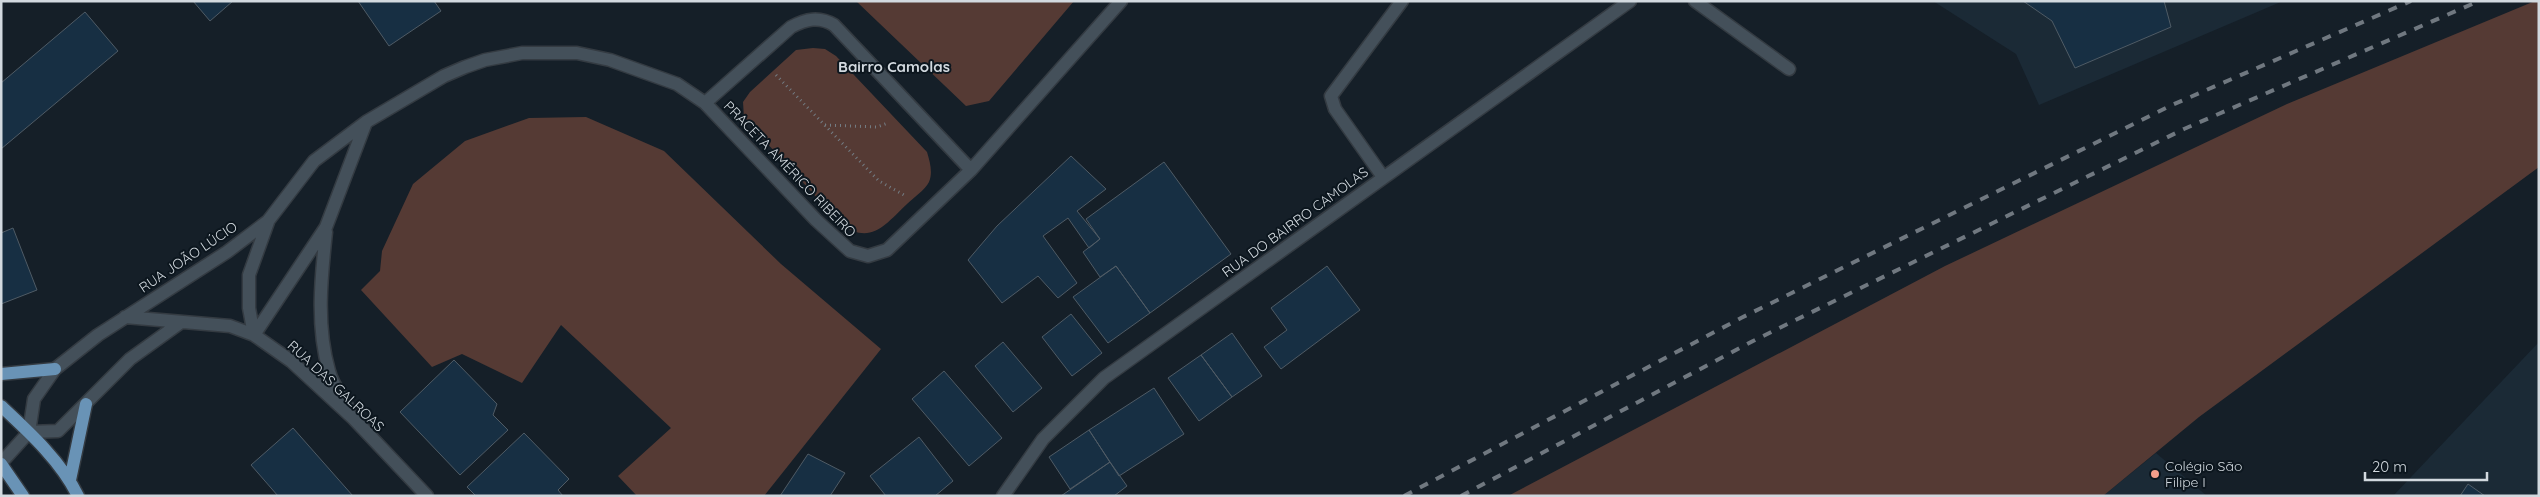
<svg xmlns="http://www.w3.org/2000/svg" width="2540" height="497" viewBox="0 0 2540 497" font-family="Quicksand,sans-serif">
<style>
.built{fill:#1b2a36}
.green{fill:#553a34}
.building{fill:#172f43;stroke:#4f5b65}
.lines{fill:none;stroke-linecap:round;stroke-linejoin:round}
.minor-casing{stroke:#343b42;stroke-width:15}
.major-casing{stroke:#343b42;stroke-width:15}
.path{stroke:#747d84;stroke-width:3;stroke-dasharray:1 4;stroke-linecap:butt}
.minor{stroke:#44505a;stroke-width:12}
.major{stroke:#6993b6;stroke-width:12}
.rail{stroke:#707880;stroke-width:4;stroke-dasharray:9 9;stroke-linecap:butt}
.poi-dot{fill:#f49e8a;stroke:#0c161e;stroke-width:2}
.labels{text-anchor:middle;stroke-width:4;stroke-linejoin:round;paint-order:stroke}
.street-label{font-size:14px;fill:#d2d9df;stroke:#0c161e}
.poi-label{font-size:14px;fill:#d2d9df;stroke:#0c161e;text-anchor:start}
.neighbourhood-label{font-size:15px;font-weight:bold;fill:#d2d9df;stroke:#0c161e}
</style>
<rect width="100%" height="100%" fill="#151f28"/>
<path class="built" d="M1933,1h350l-244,104 -23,-51z
M2539,342v154h-146z
M2156,453l51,43h-104z"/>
<path class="green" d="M856,1h218l-85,100 -23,5z
M2535,1h4v166l-340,250 -96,79h-595l437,-230 342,-162z
M813,48l12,1 11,7 91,96c3,10 6,21 2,30 -4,8 -16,16 -22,22 -23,22 -37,42 -67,19l-96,-105 -1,-16 7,-10 46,-42z
M586,117l78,34 117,113 100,85 -117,147h-127l-19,-20 53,-48 -110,-103 -39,58 -60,-29 -30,13 -71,-77 19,-19 2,-20 31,-67 52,-43 64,-23z"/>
<path class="building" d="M193,1h40l-23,20z
M358,1h76l7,10 -52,35z
M2023,1h141l7,26 -96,41 -23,-47z
M85,12l33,39 -117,98v-66z
M1071,156l35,33 -29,22 23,28 -11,9 -21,-30 -25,18 34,47 -19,15 -20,-22 -36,27 -34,-43 29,-34z
M1164,162l67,92 -81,59 -34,-47 -16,11 -17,-25 17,-13 -14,-20z
M13,228l24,62 -36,14v-71z
M1116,266l34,47 -42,30 -35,-46z
M1327,266l33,44 -79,59 -17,-22 23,-17 -16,-22z
M1071,314l31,39 -30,23 -30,-39z
M1232,333l30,43 -30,21 -31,-42z
M1003,342l39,46 -29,24 -38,-46z
M1201,355l31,42 -33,24 -31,-43z
M454,360l43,44 -4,11 15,15 -48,45 -60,-63z
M944,371l58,67 -33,28 -57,-67z
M1154,388l30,46 -65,42 -30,-46z
M293,428l60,68h-75l-27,-31z
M1089,430l21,32 -40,27 -21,-32z
M524,433l45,46 -11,11 5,6h-87l-9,-9z
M919,437l34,44 -18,15h-49l-16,-20z
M808,454l37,19 -15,23h-50z
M1110,462l17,24 -13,10h-53z
M2468,484l17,12h-25z"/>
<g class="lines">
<defs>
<path id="minor" d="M1695,1l94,68
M705,103l86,-76c15,-8 28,-11 43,-2l137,145
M1383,177l-48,-68 -4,-13 71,-95
M326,232c-5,46 -10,94 3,139 3,13 13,26 20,38
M125,317l105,9 24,9 37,26 63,58 73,77
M254,335l72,-108 40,-105
M254,335l-5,-27v-33l19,-53
M29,432l29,-1 72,-72 50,-36
M1,463l28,-31 5,-33 21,-30 43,-34 129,-83 41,-31 46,-60 52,-39 78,-46 21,-9 20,-7 37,-7h55l33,7 67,24 28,19 111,117 34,31 18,5 19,-6 84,-80 150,-169
M1003,496l40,-57 61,-61 526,-377"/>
<path id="major" d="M1,374l54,-5
M1,406c28,26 60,55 77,90
M1,464l22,32
M70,480l16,-76"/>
</defs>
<use href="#minor" class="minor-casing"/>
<use href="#major" class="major-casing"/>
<path class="path" d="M776,75l103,106 25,14
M825,125l52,2 11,-4"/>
<use href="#minor" class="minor"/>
<use href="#major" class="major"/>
<path class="rail" d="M1404,496l337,-178 431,-213 239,-104
M1461,496l292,-155 431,-212 295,-128"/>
</g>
<circle class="poi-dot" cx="2155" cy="474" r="5"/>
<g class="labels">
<g class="street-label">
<text transform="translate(790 169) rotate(46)" y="5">PRACETA AMÉRICO RIBEIRO</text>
<text transform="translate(1295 222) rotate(-36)" y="5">RUA DO BAIRRO CAMOLAS</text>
<text transform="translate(188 257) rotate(-34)" y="5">RUA JOÃO LÚCIO</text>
<text transform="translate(336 386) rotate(43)" y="5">RUA DAS GALROAS</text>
</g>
<g class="poi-label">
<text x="2165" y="471">Colégio São<tspan x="2165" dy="16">Filipe I</tspan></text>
</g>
<g class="neighbourhood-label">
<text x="894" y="72">Bairro Camolas</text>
</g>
</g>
<rect width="2540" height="497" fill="none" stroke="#d2d9df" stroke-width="5"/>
<path d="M2365 472v8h122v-8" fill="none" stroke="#d2d9df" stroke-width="2.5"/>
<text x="2372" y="472" font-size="15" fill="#d2d9df" stroke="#0c161e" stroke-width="4" paint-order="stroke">20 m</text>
</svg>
